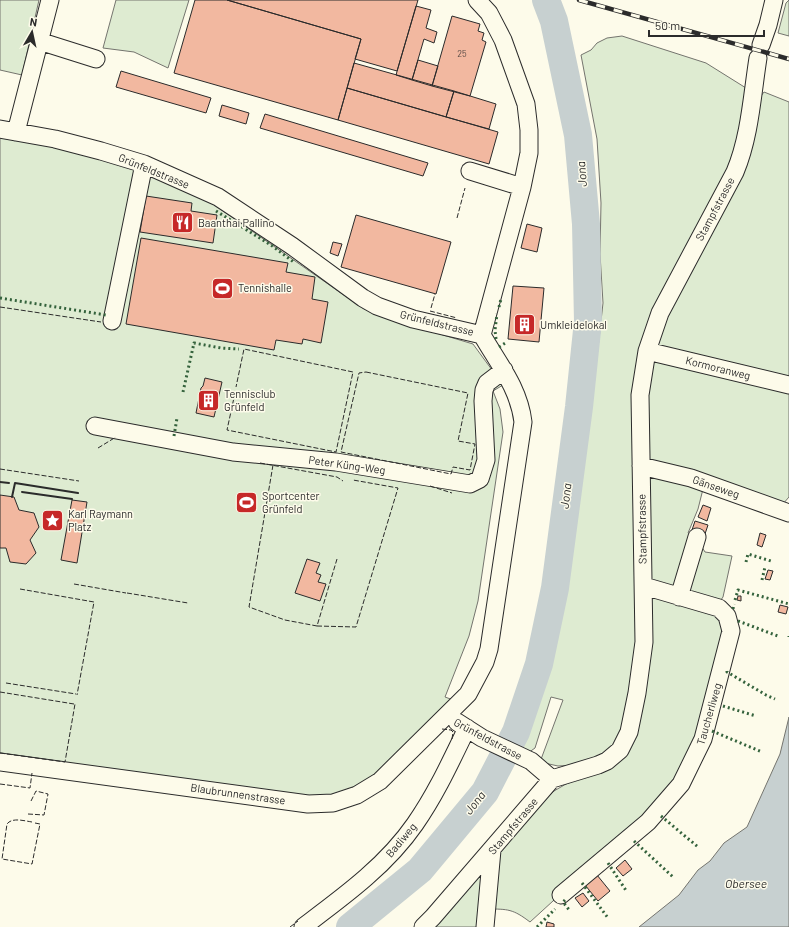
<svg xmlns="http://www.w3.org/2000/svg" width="789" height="927" viewBox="0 0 789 927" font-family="Barlow,sans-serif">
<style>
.green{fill:#deebd1;stroke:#74746e}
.water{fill:#c7d0d0;stroke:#74746e}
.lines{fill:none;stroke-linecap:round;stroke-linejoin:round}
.river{stroke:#c7d0d0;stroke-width:28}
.building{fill:#f2b8a0;stroke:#2b2b2b}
.minor-casing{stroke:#2b2b2b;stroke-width:19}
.minor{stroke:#fdfbea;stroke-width:17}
.rail-casing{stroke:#2b2b2b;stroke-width:4.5}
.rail{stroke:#fdfbea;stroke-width:3;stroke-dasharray:9;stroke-linecap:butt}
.hedge{stroke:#34623c;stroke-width:3;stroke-dasharray:2 3;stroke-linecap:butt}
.fence{stroke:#2b2b2b;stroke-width:1;stroke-dasharray:5 2;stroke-linecap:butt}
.wall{stroke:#2b2b2b;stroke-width:2}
.labels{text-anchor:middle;stroke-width:3;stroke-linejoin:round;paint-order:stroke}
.number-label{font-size:9px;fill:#5d4e48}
.street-label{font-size:11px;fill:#2b2b2b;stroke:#fdfbea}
.poi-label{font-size:11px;fill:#2b2b2b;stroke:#fdfbea;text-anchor:start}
.water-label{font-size:12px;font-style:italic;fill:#2b2b2b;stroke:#fdfbea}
</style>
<rect width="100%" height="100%" fill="#fdfbea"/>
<path class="green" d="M0,0h39l-17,75 -22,-5z
M116,0h73l-21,68 -34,-16 -31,-4z
M789,0v36l-11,-3 8,-30z
M622,36l84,27 40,25 -5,40 -16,49 -80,158 -7,296 -12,87 -12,29 -11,7 -28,11 -17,1 -18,-4 23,-62 -12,-3 -16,51 -7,5 -7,-2 18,-56 18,-78 29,-181 10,-70 7,-63 -3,-49 1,-51 -4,-64 -16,-84 10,-5 6,-7 10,-5z
M764,92l25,10v395l-7,8 -77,-24 -7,28 -10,24 7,3 10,16 27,4 -9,41 -5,7 13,27 -50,153 -151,138c-17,-13 -22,-13 -43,-13l-2,18h-53l103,-118 19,-18 12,-7 23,-9 42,-30 17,-356 10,-53 103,-240z
M0,137l76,14 82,25 48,23 158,110 26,10 83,25 30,41 -10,6 7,18 3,23 -25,169 -9,35 -24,61 11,4 -18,11 -53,56 -21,16 -23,9 -20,4 -28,-2 -293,-40z"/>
<path class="water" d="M789,717v210h-150l40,-32 19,-25 12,-9 14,-18 23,-16 33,-73z"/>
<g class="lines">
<path class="river" d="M350,927l70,-57 65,-78 31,-60 23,-68 16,-76 24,-181 9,-86 -2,-97 -8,-89 -24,-114 -8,-21"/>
</g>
<path class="building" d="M195,0h32l134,39 -23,81 -164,-47z
M227,0h191l-21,71 -42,-12 6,-20z
M416,6l15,4 -5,18 11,4 -3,11 -10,-4 -12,41 -16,-5z
M452,16l28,8 -2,7 6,2 -2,7 4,2 -16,54 -38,-10z
M418,60l20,6 -6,20 -20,-6z
M354,63l100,28 -8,26 -99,-29z
M121,71l90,27 -5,15 -90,-26z
M347,88l151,44 -9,32 -151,-44z
M454,91l42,13 -7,25 -43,-12z
M222,105l27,8 -3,11 -27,-8z
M265,114l163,49 -5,13 -163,-48z
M146,196l46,7 -1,8 26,4 -4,28 -73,-11z
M356,215l95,27 -15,52 -95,-27z
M527,224l15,4 -5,24 -16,-4z
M141,238l147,25 -2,9 29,5 -3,22 16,3 -7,41 -18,-4 -1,5 -26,-4 -2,10 -148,-26z
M333,242l9,2 -4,12 -8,-3z
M513,286l31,2 -5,54 -31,-3z
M205,378l17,4 -8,35 -18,-4 5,-25 2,-2z
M0,495l14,2 5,13 15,3 5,14 -9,13 6,13 -10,11 -16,-2 -4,-14h-6z
M72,500l15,2 -10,61 -16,-3z
M703,505l8,3 -4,13 -9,-4z
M695,521l13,4 -4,12 -13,-4z
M760,533l6,2 -4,12 -5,-2z
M307,559l13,4 -4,10 5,2 -3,7 8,2 -6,17 -25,-8z
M768,570l5,1 -3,9 -5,-1z
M738,596h3v5l-4,-1z
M780,605l8,2 -2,7 -8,-2z
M625,860l7,9 -9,7 -7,-8z
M597,875l13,16 -12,10 -13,-16z
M583,893l6,8 -7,6 -7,-9z
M547,922l7,2v3h-8z"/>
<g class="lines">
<defs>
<path id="minor" d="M477,0l12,13 14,27 23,64 3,26v23l-7,34 -40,148
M39,41l57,18
M761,45l7,-20 6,-25
M0,129l55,10 46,12 43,13 74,33 74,49 71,52 14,8 36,13 69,16c16,28 37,53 41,87l-34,227 -4,13 -17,32 -88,87 -23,14 -24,8 -25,1 -308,-42
M16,132l34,-132
M470,171l52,16
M112,321l32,-157
M647,351l142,34
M95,426l138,26 103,10 134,22 10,-5 6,-19 -3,-59 1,-11 3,-7 17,-13
M641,466l50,12 98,35
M679,597l18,-60
M457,722l25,16 49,23 21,18
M561,895l87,-73 33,-38 22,-45 28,-108 -4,-15 -8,-8 -75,-22
M303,927c40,-30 83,-61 112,-103 21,-30 36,-63 52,-96
M423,927l10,-10 119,-138 46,-14 9,-4 13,-11 9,-18 8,-39 7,-51 -4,-247 7,-44 13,-38 75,-141c15,-36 17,-76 23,-114
M485,927l7,-77"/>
</defs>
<use href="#minor" class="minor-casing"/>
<use href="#minor" class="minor"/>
<defs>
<path id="rail" d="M579,0l210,59"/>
</defs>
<use href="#rail" class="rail-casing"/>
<use href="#rail" class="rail"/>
<path class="hedge" d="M216,211l55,34 24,18
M0,298l106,17
M499,307l2,-8
M496,339l-1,-9 2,-16
M499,347l8,-5
M183,392l11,-49 27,5 18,1
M174,436l3,-18
M746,562l2,-8 23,7
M762,580l3,-13
M735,600l3,-10 51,14
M733,609l1,-5
M738,621l40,15
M789,636v1
M727,671v1l39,23 9,4
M723,706l33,10
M712,731l50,21
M661,816l37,31
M634,841l39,36
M608,863l19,29
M582,883l26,35
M565,900l-2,2 7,9
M537,927l18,-18"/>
<path class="fence" d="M457,218l8,-30
M0,307l101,15
M431,308l4,-14
M430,311l27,7
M366,372l102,21 -10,48 17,3 -5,26 -17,-3 -2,7 -110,-22 18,-79z
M235,393l-8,37 109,22 17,-80 -109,-23 -8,38
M98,448l18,-11
M260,463l77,14 6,4
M273,465l-24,142 36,13 32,6 20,-67
M0,469l79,12
M430,486l22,7
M74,584l52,9
M20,589l74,13 -17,93
M127,593l61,10
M317,626l39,1 42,-139 -45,-8
M6,683l70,11
M0,692l74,12
M442,729l9,1 2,2 -1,7
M0,753l65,9 10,-58
M0,784l30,4 2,-15
M28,814l16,1 4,-21 -12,-3 -5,10
M32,822c-7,-1 -20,-5 -25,2l-5,35 30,5 8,-40 -5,-1
M290,927l8,-6"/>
<path class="wall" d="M0,482l9,1
M22,492l50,7
M12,497l3,-14 63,10"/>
</g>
<defs>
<symbol id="restaurant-square" viewBox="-11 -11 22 22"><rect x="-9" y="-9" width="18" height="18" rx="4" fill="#c62828" stroke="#fdfbea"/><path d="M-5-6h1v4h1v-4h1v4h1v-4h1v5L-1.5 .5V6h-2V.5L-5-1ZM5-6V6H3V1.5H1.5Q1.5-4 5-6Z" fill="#fff"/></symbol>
<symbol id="stadium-square" viewBox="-11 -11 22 22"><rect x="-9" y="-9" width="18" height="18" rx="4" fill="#c62828" stroke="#fdfbea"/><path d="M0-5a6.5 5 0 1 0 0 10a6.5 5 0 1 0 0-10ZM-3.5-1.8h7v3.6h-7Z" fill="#fff"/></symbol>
<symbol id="building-square" viewBox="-11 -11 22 22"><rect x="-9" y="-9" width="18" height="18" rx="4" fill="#c62828" stroke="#fdfbea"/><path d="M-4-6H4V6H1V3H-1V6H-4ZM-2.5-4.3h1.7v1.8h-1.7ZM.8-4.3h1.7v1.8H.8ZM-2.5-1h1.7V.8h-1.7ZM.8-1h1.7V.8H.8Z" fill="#fff"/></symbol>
<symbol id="sight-square" viewBox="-11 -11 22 22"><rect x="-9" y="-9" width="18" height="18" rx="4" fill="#c62828" stroke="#fdfbea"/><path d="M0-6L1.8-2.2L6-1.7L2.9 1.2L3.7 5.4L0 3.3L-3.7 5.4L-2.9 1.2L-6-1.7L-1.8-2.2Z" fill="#fff"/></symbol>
</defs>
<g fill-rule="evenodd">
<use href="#restaurant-square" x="170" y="210" width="25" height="25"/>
<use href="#stadium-square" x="210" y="276" width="25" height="25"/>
<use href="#building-square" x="512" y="312" width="25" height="25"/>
<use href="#building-square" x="196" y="388" width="25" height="25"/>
<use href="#stadium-square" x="234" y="490" width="25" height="25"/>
<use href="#sight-square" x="40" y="508" width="25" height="25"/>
</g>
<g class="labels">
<g class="number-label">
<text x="462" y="57">25</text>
</g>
<g class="street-label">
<text transform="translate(154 171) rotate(22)" y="4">Grünfeldstrasse</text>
<text transform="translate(715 209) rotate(-62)" y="4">Stampfstrasse</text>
<text transform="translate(437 323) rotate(14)" y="4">Grünfeldstrasse</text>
<text transform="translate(718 368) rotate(14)" y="4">Kormoranweg</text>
<text transform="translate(347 465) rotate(8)" y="4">Peter Küng-Weg</text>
<text transform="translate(716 487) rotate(19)" y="4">Gänseweg</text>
<text transform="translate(642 529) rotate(-91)" y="4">Stampfstrasse</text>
<text transform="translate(709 714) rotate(-74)" y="4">Taucherliweg</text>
<text transform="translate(488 739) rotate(28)" y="4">Grünfeldstrasse</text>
<text transform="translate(238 794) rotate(8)" y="4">Blaubrunnenstrasse</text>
<text transform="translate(513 826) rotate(-50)" y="4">Stampfstrasse</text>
<text transform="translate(401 840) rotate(-50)" y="4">Badiweg</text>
</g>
<g class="poi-label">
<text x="198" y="227">Baanthai Pallino</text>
<text x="238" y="292">Tennishalle</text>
<text x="540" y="329">Umkleidelokal</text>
<text x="224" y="398">Tennisclub<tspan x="224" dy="13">Grünfeld</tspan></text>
<text x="262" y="500">Sportcenter<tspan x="262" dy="13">Grünfeld</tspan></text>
<text x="68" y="518">Karl Raymann<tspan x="68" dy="13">Platz</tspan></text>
</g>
<g class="water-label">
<text transform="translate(582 174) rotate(-95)" y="4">Jona</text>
<text transform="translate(566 496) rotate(-83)" y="4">Jona</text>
<text transform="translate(475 803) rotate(-52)" y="4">Jona</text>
<text x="746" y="888">Obersee</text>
</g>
</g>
<g transform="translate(32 32) rotate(9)" stroke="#fdfbea" stroke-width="3" paint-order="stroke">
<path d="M0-3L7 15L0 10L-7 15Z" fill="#2b2b2b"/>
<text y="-6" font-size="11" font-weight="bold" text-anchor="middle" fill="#2b2b2b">N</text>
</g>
<path d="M649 30v6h115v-6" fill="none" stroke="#2b2b2b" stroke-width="2"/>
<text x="655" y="30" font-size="12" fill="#2b2b2b" stroke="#fdfbea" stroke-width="3" paint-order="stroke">50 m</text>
</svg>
